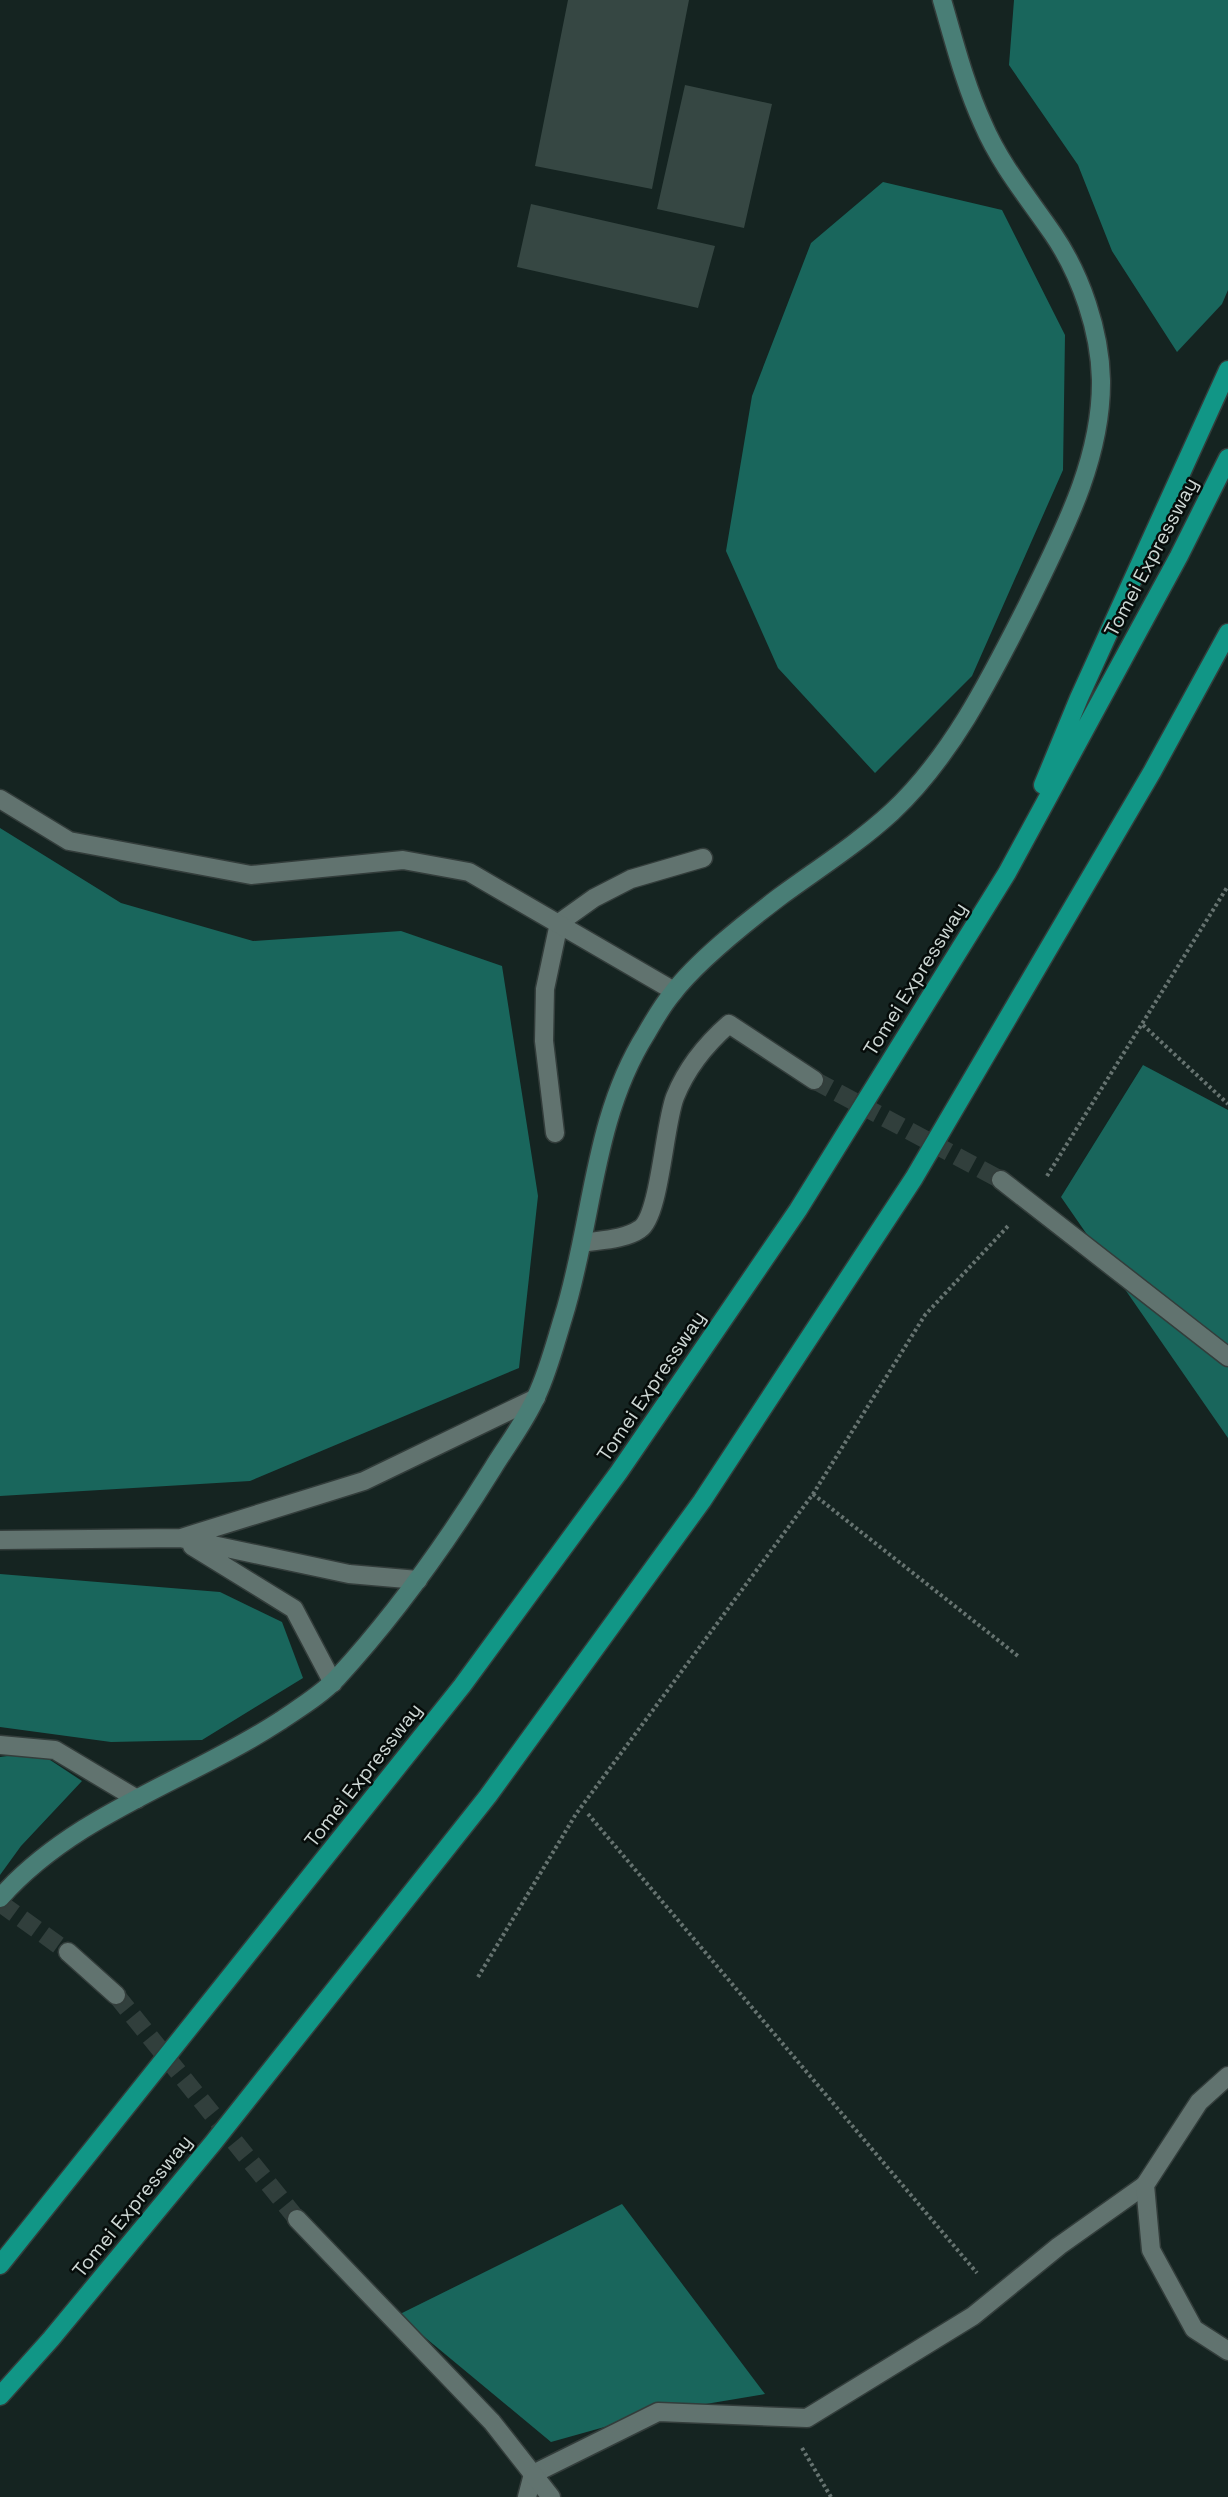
<svg xmlns="http://www.w3.org/2000/svg" width="1228" height="2497" viewBox="0 0 1228 2497" font-family="'Space Grotesk',sans-serif">
<style>
.forest{fill:#19665c}
.building{fill:#364743}
.lines{fill:none;stroke-linecap:round;stroke-linejoin:round}
.street-tunnel{stroke:#313f3c;stroke-width:18;stroke-dasharray:18 9;stroke-linecap:butt}
.lane-casing{stroke:#333d3b;stroke-width:21}
.street-casing{stroke:#333d3b;stroke-width:21}
.secondary-casing{stroke:#333d3b;stroke-width:21}
.highway-casing{stroke:#333d3b;stroke-width:21}
.path{stroke:#667370;stroke-width:4;stroke-dasharray:3 3;stroke-linecap:butt}
.lane{stroke:#61736f;stroke-width:18}
.street{stroke:#61736f;stroke-width:18}
.secondary{stroke:#497e76;stroke-width:18}
.highway{stroke:#119686;stroke-width:18}
.labels{text-anchor:middle;stroke-width:5;stroke-linejoin:round;paint-order:stroke}
.street-label{font-size:20px;fill:#cdd7d4;stroke:#060c0a}
</style>
<rect width="100%" height="100%" fill="#152421"/>
<path class="forest" d="M1014,0h214v290l-6,14 -45,48 -65,-101 -34,-86 -69,-100z
M883,182l119,28 63,125 -2,135 -91,206 -97,97 -97,-105 -52,-117 26,-155 59,-153z
M0,828l121,75 132,38 148,-10 101,35 36,230 -19,172 -269,113 -250,15z
M1143,1065l85,45v328l-167,-241z
M0,1574l220,18 62,30 21,56 -101,62 -91,2 -111,-15z
M38,1752l44,29 -61,65 -21,29v-118z
M622,2204l143,190 -107,18 -107,30 -153,-127z"/>
<path class="building" d="M568,0h121l-37,189 -117,-23z
M685,85l87,19 -28,124 -87,-19z
M531,204l184,42 -17,62 -181,-41z"/>
<g class="lines">
<path class="street-tunnel" d="M814,1080l187,100
M0,1903l68,49
M116,1995l181,224"/>
<defs>
<path id="lane" d="M555,1133l-11,-92 1,-52 14,-66 35,-25 37,-19 72,-21
M181,1538l183,-57 172,-83
M0,1540l180,-2 169,36 69,6
M192,1546l102,63 39,74
M527,2497l6,-23 125,-62 149,6 166,-102 86,-70 86,-61"/>
<path id="street" d="M0,799l69,42 182,34 152,-15 66,12 205,119
M1001,1180l227,177
M582,1243c17,-3 42,-3 58,-14 20,-13 24,-104 35,-132 12,-30 30,-52 54,-73l85,56
M0,1745l55,5 82,49
M68,1952l48,43
M1228,2076l-29,26 -54,83 6,65 43,79 34,22
M297,2219l195,203 59,75"/>
<path id="secondary" d="M0,1898c74,-84 188,-117 280,-177 19,-13 41,-26 57,-43 59,-64 110,-136 156,-210 14,-23 32,-46 43,-71 12,-25 19,-53 27,-79 30,-95 29,-198 83,-284 8,-14 16,-28 26,-40 25,-33 72,-70 106,-96 38,-28 78,-53 114,-86 60,-56 99,-135 136,-208 34,-70 74,-144 73,-224 -1,-49 -20,-105 -48,-146 -24,-35 -53,-70 -70,-110 -18,-39 -29,-83 -41,-124"/>
<path id="highway" d="M1043,785l36,-87 149,-328
M0,2265l462,-579 157,-214 179,-262 209,-337 172,-317 49,-98
M0,2396l51,-57 162,-196 275,-347 214,-295 212,-323 238,-406 76,-139"/>
</defs>
<use href="#lane" class="lane-casing"/>
<use href="#street" class="street-casing"/>
<use href="#secondary" class="secondary-casing"/>
<use href="#highway" class="highway-casing"/>
<path class="path" d="M1143,1025l85,79
M1047,1176l181,-290
M813,1494l205,162
M588,1814l389,459
M478,1977l98,-163 237,-320 112,-179 84,-90
M802,2448l29,49"/>
<use href="#lane" class="lane"/>
<use href="#street" class="street"/>
<use href="#secondary" class="secondary"/>
<use href="#highway" class="highway"/>
</g>
<g class="labels">
<g class="street-label">
<text transform="translate(1151 557) rotate(-62)" y="7">Tomei Expressway</text>
<text transform="translate(915 979) rotate(-58)" y="7">Tomei Expressway</text>
<text transform="translate(651 1386) rotate(-56)" y="7">Tomei Expressway</text>
<text transform="translate(363 1775) rotate(-52)" y="7">Tomei Expressway</text>
<text transform="translate(132 2206) rotate(-51)" y="7">Tomei Expressway</text>
</g>
</g>
</svg>
